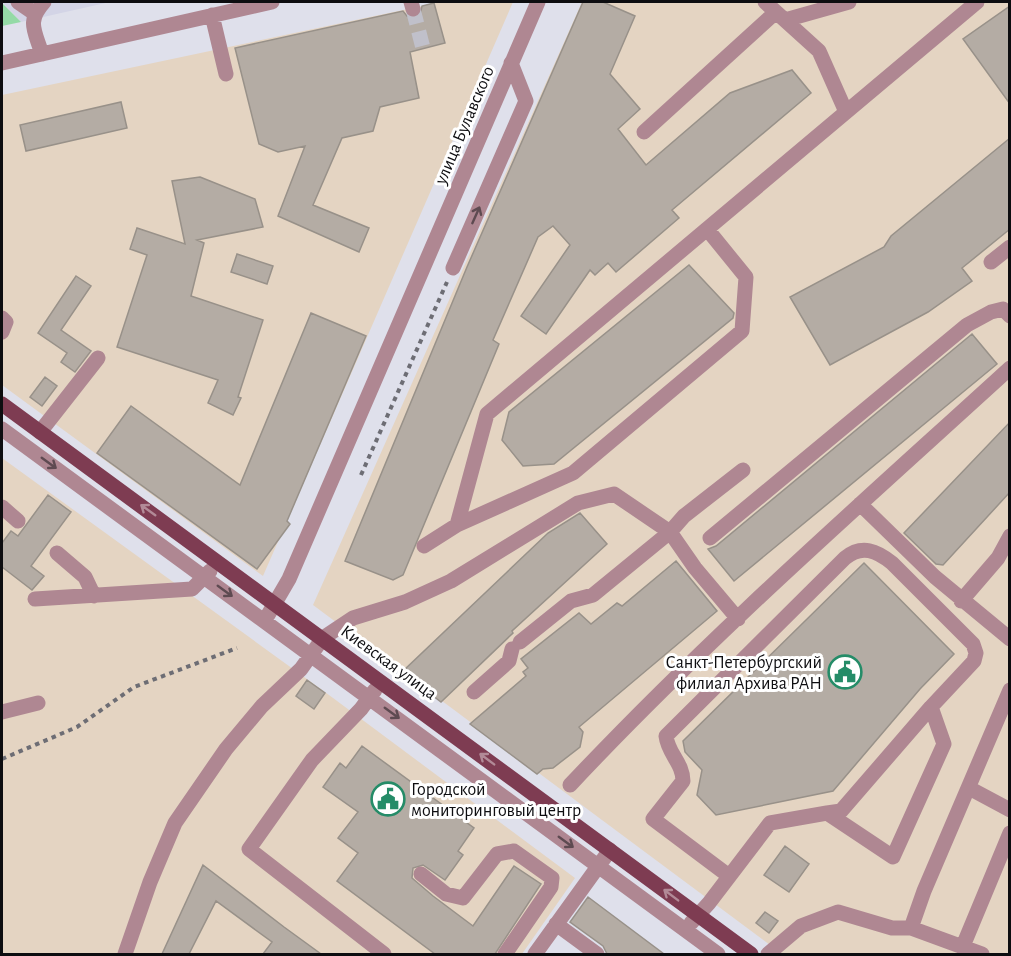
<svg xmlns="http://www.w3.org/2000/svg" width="1011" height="956" font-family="'Alegreya Sans',sans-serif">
<rect width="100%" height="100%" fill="#dfe0eb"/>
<!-- built -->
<path fill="#d3d4e6" d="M2,2h108l-89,20z"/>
<!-- industrial -->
<path fill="#e4d4c2" d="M441,2h72l-250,574 -261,-191v-290z
M582,2h427v952h-227l-469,-349z
M2,458l327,237 246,183 -53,76h-520z"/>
<!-- green -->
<path fill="#94daa6" d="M2,3l19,19 -19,4z"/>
<!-- building -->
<path fill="#b4aca4" stroke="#989189" stroke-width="1.5" d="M583,2h20l32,14 -25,58 30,35 -22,20 28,36 84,-72 62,-23 19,23 -139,117 7,8 -63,54 -8,-9 -13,12 -5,-5 -44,64 -25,-18 49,-71 -17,-19 -15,11 -45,103 6,4 -96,231 -10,5 -48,-19 122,-294z
M434,3l11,40 -35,9 9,46 -39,9 -7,24 -31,7 -29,67 56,23 -10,24 -81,-36 27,-70 -27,6 -19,-8 -24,-96 168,-37 4,5 8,2 5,-3 2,-9z
M1010,6v98l-47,-65z
M121,102l6,26 -101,23 -6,-26z
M1010,138v91l-48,39 10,13 -44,31 -98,53 -40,-68 94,-50 7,-11z
M200,177l55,22 8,28 -66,13 7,3 -13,53 72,24 -25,77 3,1 -8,17 -25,-12 10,-23 -101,-33 30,-92 -17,-6 7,-21 48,16 -13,-63z
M237,254l36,12 -6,18 -36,-12z
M689,265l45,48 -1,5 -179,146 -31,2 -21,-26 7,-28z
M76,276l15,10 -30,44 30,21 -16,21 -14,-10 6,-9 -29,-20z
M311,313l55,23 -79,185 3,3 -33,45 -160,-116 34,-47 109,79z
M972,334l25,30 -263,217 -26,-32 8,-3z
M45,377l12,9 -15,20 -12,-9z
M1010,422v70l-67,73 -7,-1 -32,-31z
M48,495l23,17 -40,54 13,10 -12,14 -30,-23v-24l9,-12 7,5z
M580,513l27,31 -95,87 1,2 -72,69 -39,-30 146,-139z
M676,561l41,50 -138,116 4,5 -3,15 -27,21 -10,1 -6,5 -67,-50 56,-48 -3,-4 5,-4 -7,-9 58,-46 12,11 26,-21 5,3z
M864,563l90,91 -34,35 -87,102 -117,24 -19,-20 5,-25 -17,-18 -2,-11z
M307,680l18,13 -11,16 -18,-13z
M362,746l112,82 -16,23 5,4 -18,25 -22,-15 -10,3 -1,10 21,18 40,30 41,-60 27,18 -46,70h-60l-98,-73 21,-28 -20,-15 20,-26 -35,-25 17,-24 6,5z
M785,846l24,18 -20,28 -25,-17z
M203,865l81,62 37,27h-58l9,-12 -56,-41 -27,53h-27z
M588,897l76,57h-57l-4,-8 -33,-24z
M765,912l13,9 -9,12 -13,-10z"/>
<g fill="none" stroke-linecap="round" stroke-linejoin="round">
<!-- minor-tunnel -->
<path stroke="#c0c0ca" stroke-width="15" stroke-dasharray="15 8" stroke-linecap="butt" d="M413,9l10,39"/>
<!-- path -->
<path stroke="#6d6d74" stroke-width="4" stroke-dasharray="4.5 4.5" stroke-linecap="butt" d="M361,475l86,-193
M2,759l75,-32 57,-40 103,-39"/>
<!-- minor -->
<path stroke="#af8792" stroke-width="15" d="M18,2l16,11
M411,2l2,7
M765,2l54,49 27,61
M212,15l14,59
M785,20l64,-18
M42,54c-7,-23 -16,-32 2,-52
M2,63l270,-61
M644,132l132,-120
M991,262l19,-15
M453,268l73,-167 -15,-38
M2,318l4,4 -4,10
M2,429l716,525
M40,432l58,-74
M860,504l75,73 75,62
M2,507l16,14
M457,525l30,-111 490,-412
M710,538l257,-213 24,-13 12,-3 7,7
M424,546l33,-21 116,-52 169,-142 4,-54 -39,-48
M57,553l28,24 9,19
M35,599l157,-10 18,-18
M961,601l37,-43 12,-22
M268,615l21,-36 249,-577
M520,642l51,-41 22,-6 77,-63 14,-16 59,-46
M375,690l-14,19 -49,51 -63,89 135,105
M474,692l35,-31 3,-12
M2,712l36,-9
M570,785c138,-147 291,-281 440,-417
M969,788l41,22
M421,874l25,20 17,4 34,-44 17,-3 38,27 -1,9 -46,67
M729,876l-76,-57 30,-38c0,-18 -15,-27 -17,-45l179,-178c17,-14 32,-7 47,5l81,81 3,9 -2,8 -43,46 -90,104 -14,2
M691,923l18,-20 61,-80 57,-10 66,44 51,-113 -13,-37
M556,924l41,30
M911,928l71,26
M963,946l47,-113
M125,954l25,-72 25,-59 51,-74 36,-43 39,-37 22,-31 30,-20 52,-16 46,-21 127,-78 36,-9 56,38 25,36 43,51
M535,954l75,-104
M768,954l33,-28 37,-14 54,16h19l13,-37 86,-201"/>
<!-- major -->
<path stroke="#7e3c52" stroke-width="15" d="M2,404l749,550"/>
</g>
<!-- one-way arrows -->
<defs><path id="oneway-shaft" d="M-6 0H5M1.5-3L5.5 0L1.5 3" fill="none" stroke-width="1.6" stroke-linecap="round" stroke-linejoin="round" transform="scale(1.5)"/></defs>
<g stroke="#5e4a51">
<use href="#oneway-shaft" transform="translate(476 215) rotate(-66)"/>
<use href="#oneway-shaft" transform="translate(49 463) rotate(36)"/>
<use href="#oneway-shaft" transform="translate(225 591) rotate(36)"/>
<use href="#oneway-shaft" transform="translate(392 713) rotate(36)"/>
<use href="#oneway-shaft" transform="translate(566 842) rotate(36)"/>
</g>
<g stroke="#b28a97">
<use href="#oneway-shaft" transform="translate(148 510) rotate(-144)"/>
<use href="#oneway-shaft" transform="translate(487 759) rotate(-143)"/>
<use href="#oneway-shaft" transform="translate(671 895) rotate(-143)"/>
</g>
<!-- icons -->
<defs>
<g id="civic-ring" transform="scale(1.725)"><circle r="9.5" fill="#fff" stroke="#258c68" stroke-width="1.5"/><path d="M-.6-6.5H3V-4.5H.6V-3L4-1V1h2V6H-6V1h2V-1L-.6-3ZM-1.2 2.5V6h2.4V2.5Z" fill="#258c68"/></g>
</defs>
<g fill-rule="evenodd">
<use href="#civic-ring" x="845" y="672"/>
<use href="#civic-ring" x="388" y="799"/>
</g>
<g text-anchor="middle" stroke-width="6" stroke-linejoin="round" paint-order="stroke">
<!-- street labels -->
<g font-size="18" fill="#0d0d10" stroke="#fff">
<text transform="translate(464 125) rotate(-67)" y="6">улица Булавского</text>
<text transform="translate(389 662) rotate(36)" y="6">Киевская улица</text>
</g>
<!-- poi labels -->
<g font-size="18" fill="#0d0d10" stroke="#fff" text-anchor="end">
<text x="822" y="668">Санкт-Петербургский<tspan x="822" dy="21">филиал Архива РАН</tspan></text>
<text x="411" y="795" text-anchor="start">Городской<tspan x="411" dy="21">мониторинговый центр</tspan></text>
</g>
</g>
<!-- border -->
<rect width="1011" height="956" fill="none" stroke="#0d0d10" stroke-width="6"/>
</svg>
